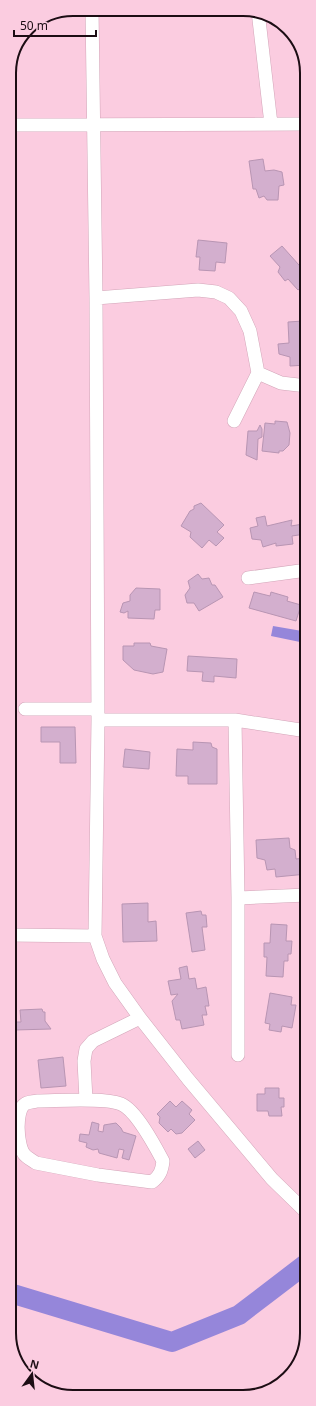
<svg xmlns="http://www.w3.org/2000/svg" width="316" height="1406" font-family="'Noto Sans',sans-serif">
<rect width="100%" height="100%" fill="#fbcce0"/>
<!-- water -->
<path fill="#9586da" d="M273,626l29,5 -2,11 -29,-6z"/>
<g fill="none" stroke-linecap="round" stroke-linejoin="round">
<!-- river -->
<path stroke="#9586da" stroke-width="20" d="M10,1293l162,49 67,-27 68,-52"/>
</g>
<!-- building -->
<path fill="#d3afce" stroke="#b895b3" d="M263,159l2,12 9,-1 8,2 2,13 -5,1 -1,14h-11l-3,-4 -5,2 -3,-9h-3l-4,-28z
M198,240l29,3 -2,20 -9,-1 -1,9 -16,-1 1,-13h-4z
M282,246l25,28v9l-9,7 -10,-11 -3,2 -7,-9 2,-5 -10,-11z
M303,321l1,20h3v24l-17,1v-9l-11,-3 -1,-10 11,-1 -1,-21z
M275,421l12,1 3,11 -1,12 -6,6h-4v2l-17,-2 3,-28 10,1z
M260,425l2,4v8l-4,2 -1,21 -11,-5 2,-24h9z
M201,503l23,22 -7,7 7,6 -8,8 -7,-6 -7,8 -12,-11 1,-5 -10,-6 9,-15 4,-2v-3z
M265,516l2,10 25,-6 -1,6 12,-2 2,10 -13,2 1,8 -17,2v-3l-13,4 -2,-7 -9,-1 -2,-11 8,-2 -2,-8z
M198,574l4,5 7,-1 3,7h3l8,12 -24,14 -5,-8h-7l-2,-8 5,-7 -2,-7z
M136,588l24,1v21h-5l-1,9 -26,-1v-7l-4,2 -4,-1 3,-9 7,-2v-6z
M254,592l16,4 1,-4 17,5 -1,4 14,4 -5,16 -47,-13z
M134,643h16l1,3 16,3 -4,23 -10,2 -19,-4 -11,-10v-14h11z
M188,656l49,3 -1,19 -22,-2v6l-12,-1 1,-9 -16,-1z
M41,727h34l1,36h-16v-21h-19z
M193,742l18,1 1,4 5,2v35h-29v-8h-12l1,-27 16,1z
M125,749l25,3 -1,17 -26,-2z
M289,838l1,10 5,2 1,9 9,-1 2,16 -31,3 -1,-8 -8,1 -2,-10 -8,-2 -1,-18z
M148,903v19l8,-1 1,20 -34,1 -1,-38z
M201,911l1,4h4l1,12h-5l3,23 -13,2 -6,-39z
M271,924l16,1 -1,16h6l-1,13h-3v7h-4l-1,16 -17,-1 1,-19h-3v-14h6z
M187,966l2,13 6,-1 2,11 9,-2 3,19h-4l2,9h-5l2,10 -22,4 -2,-9h-4l-4,-19 6,-7 -7,1 -3,-14 13,-2 -2,-11z
M270,993l22,4 -1,8h5l-4,23 -10,-2 -1,6 -12,-2 1,-6 -5,-1z
M42,1009l1,3h2v9l6,8 -36,1v-8h6l-1,-12z
M63,1057l3,29 -25,2 -3,-28z
M265,1088h14v10h5v9h-3l1,9h-13l-1,-5h-11v-17h8z
M170,1101l6,6 6,-6 10,9 -3,4 6,6 -13,13 -6,1 -5,-5 -3,3 -9,-9 1,-6 -3,-3z
M92,1122l7,2 -1,7 5,1 1,-7 12,-2 5,5 2,4 13,4 -7,24 -7,-2 2,-8 -5,-1 -2,9 -18,-5 -1,-4 -5,1 -7,-3 1,-4 -8,-2 1,-7 9,1z
M198,1141l7,9 -10,8 -7,-9z"/>
<g fill="none" stroke-linecap="round" stroke-linejoin="round">
<!-- minor casing -->
<g stroke="#d2a5b8" stroke-width="14">
<path id="minor" d="M92,9l4,289 2,422 -3,216 8,23 12,24 25,35 48,61 84,100 35,34
M258,11l13,113
M9,125l297,-1
M96,298l102,-8 18,2 13,6 12,13 9,20 8,42 -24,48
M258,373l23,10 26,3
M248,578l59,-8
M25,709h73
M98,720h137l72,11
M235,720l3,178v157
M238,898l69,-3
M9,935l86,1
M86,1100l-2,-39 2,-12 7,-8 47,-23
M37,1101c20,0 67,-4 84,3 15,6 34,42 42,57 -1,9 -3,15 -11,21l-54,-7 -62,-12c-4,-3 -9,-5 -12,-9 -7,-9 -9,-44 1,-50 3,-2 8,-2 12,-3z"/>
</g>
<!-- minor -->
<use href="#minor" stroke="#fff" stroke-width="13"/>
</g>
<!-- crop -->
<path d="M0 0H316V1406H0ZM73 16H243A57 57 0 0 1 300 73V1333A57 57 0 0 1 243 1390H73A57 57 0 0 1 16 1333V73A57 57 0 0 1 73 16Z" fill="#fbcce0" fill-rule="evenodd"/>
<path fill="none" stroke="#1c0d14" stroke-width="2" d="M73 16H243A57 57 0 0 1 300 73V1333A57 57 0 0 1 243 1390H73A57 57 0 0 1 16 1333V73A57 57 0 0 1 73 16Z"/>
<!-- north arrow -->
<g transform="translate(32 1374) rotate(15)" stroke="#fbcce0" stroke-width="3" paint-order="stroke">
<path d="M0-3L7 15L0 10L-7 15Z" fill="#1c0d14"/>
<text y="-6" font-size="11" font-weight="bold" text-anchor="middle" fill="#1c0d14">N</text>
</g>
<!-- scale -->
<path d="M14 30v6h82v-6" fill="none" stroke="#1c0d14" stroke-width="2"/>
<text x="20" y="30" font-size="12" fill="#1c0d14" stroke="#fbcce0" stroke-width="3" paint-order="stroke">50 m</text>
</svg>
